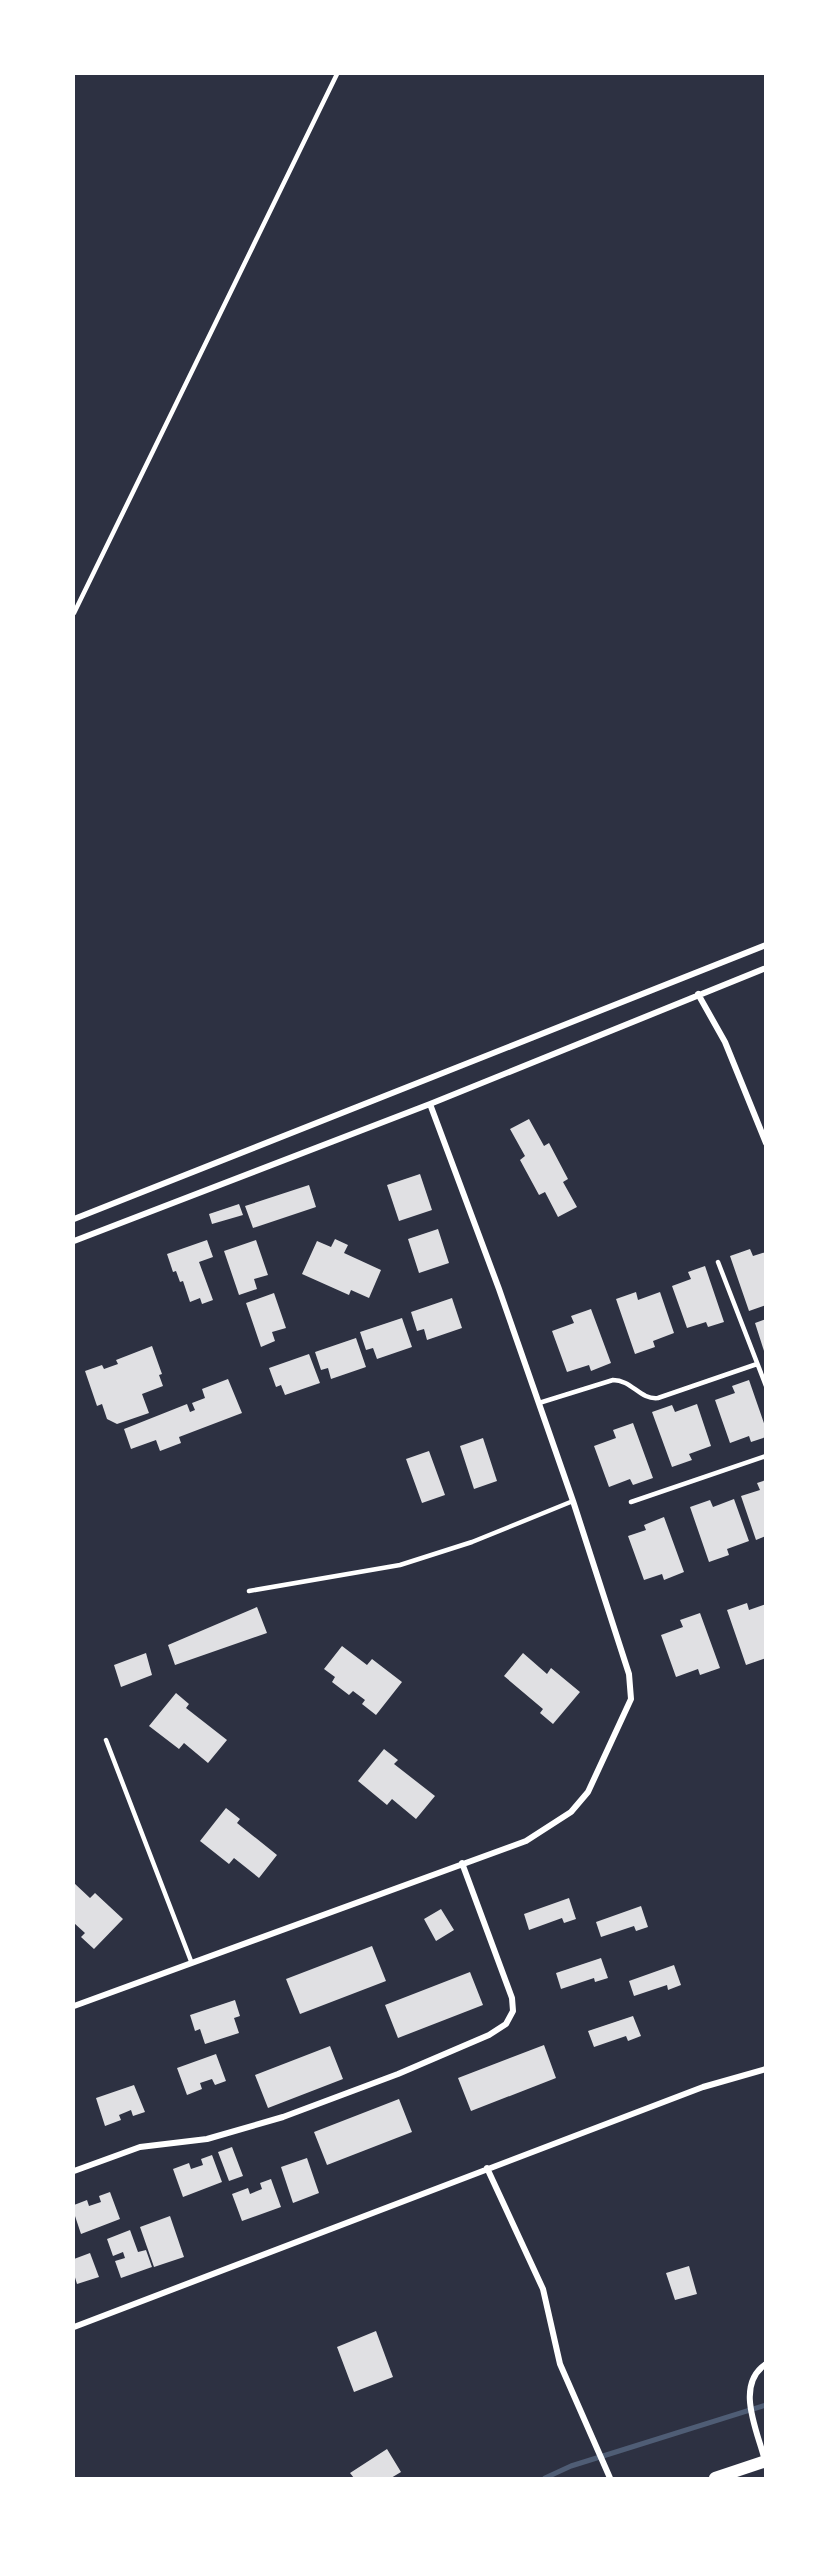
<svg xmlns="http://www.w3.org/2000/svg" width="839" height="2552" font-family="'Playfair Display',serif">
<rect width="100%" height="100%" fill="#2d3142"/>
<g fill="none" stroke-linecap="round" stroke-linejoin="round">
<!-- stream -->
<path stroke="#4f5d75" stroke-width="5" d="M545,2478l26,-12 195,-61"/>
</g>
<!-- building -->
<path fill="#e0e0e3" d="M529,1119l15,27 5,-3 19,36 -5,3 14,25 -19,10 -13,-25 -6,3 -19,-35 5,-4 -15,-27z
M420,1174l12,36 -33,11 -12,-36z
M309,1185l7,22 -63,21 -8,-22z
M239,1204l4,11 -31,9 -3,-10z
M438,1229l11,34 -30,10 -11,-34z
M335,1239l13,6 -4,8 37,17 -12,28 -18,-8 -2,5 -47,-21 15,-33 14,6z
M207,1240l6,17 -14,5 14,38 -11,4 -2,-6 -10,4 -7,-21 -3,1 -4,-11 -3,1 -6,-18z
M256,1240l12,35 -14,4 3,10 -18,6 -15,-44z
M750,1249l3,7 13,-4v53l-17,6 -19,-55z
M705,1266l19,56 -16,5 -2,-5 -19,6 -15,-42 19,-7 -3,-7z
M636,1292l2,8 22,-8 14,41 -21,8 2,6 -20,7 -19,-55z
M274,1293l12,35 -14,4 3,9 -14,6 -15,-44z
M452,1298l10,30 -35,12 -3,-11 -7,2 -6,-19z
M591,1309l20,54 -20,8 -2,-6 -22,7 -15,-41 22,-8 -3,-7z
M402,1318l10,29 -35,12 -4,-11 -7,2 -6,-18z
M766,1319v35h-1l-10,-31z
M356,1338l10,29 -35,12 -3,-11 -7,2 -6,-18z
M152,1346l10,28 -3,1 4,11 -21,8 7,19 -32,11 -10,-5 -5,-15 -5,2 -12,-35 17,-6 2,4 14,-5 -2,-4z
M309,1354l11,29 -35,12 -4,-10 -5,2 -7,-19z
M228,1379l14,34 -63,24 2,6 -21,8 -4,-11 -25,9 -7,-20 63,-25 3,8 5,-2 -3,-7 13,-5 -3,-9z
M749,1380l17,49v8l-15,5 -2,-6 -19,7 -15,-43 20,-7 -3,-7z
M697,1404l14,42 -22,8 3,6 -20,7 -20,-55 20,-7 3,7z
M633,1423l20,55 -20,7 -3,-6 -21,8 -15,-41 22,-8 -3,-8z
M483,1438l14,43 -23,8 -14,-43z
M429,1451l16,44 -23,8 -16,-44z
M766,1480v56l-10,4 -15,-44 19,-6 -3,-7z
M734,1499l15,42 -22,8 2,6 -20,7 -19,-55 20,-7 3,7z
M664,1517l20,55 -20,8 -2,-6 -18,6 -16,-44 18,-6 -2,-5z
M747,1603l2,7 17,-6v54l-20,7 -19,-55z
M257,1607l10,26 -92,32 -7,-20z
M700,1613l20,55 -20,7 -2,-6 -22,8 -15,-42 22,-8 -3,-7z
M342,1646l25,19 5,-6 30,23 -26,33 -14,-11 3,-4 -12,-9 -4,4 -17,-13 3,-5 -11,-8z
M146,1653l6,22 -31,12 -7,-22z
M523,1653l24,21 4,-6 29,24 -27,32 -13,-11 3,-4 -39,-33z
M176,1693l13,11 -3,4 41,32 -19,23 -24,-20 -5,6 -30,-23z
M384,1749l14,11 -4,4 41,32 -19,23 -24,-20 -5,6 -29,-24z
M226,1808l14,11 -3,4 40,32 -18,23 -25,-20 -5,6 -29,-23z
M74,1883l16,15 5,-5 28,26 -29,30 -13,-12 4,-4 -11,-10z
M569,1898l7,21 -12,4 -2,-5 -33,12 -5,-16z
M641,1906l7,21 -12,4 -2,-5 -33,11 -5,-15z
M441,1909l13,21 -18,11 -12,-22z
M372,1946l14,35 -86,33 -14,-35z
M601,1958l7,20 -13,4 -1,-4 -33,11 -5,-16z
M674,1965l7,20 -13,5 -1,-5 -33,11 -5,-15z
M470,1972l13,33 -85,33 -13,-33z
M235,2000l5,16 -6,2 5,15 -34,11 -5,-15 -5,2 -5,-16z
M633,2016l8,20 -13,5 -2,-5 -32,11 -6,-16z
M544,2045l12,33 -85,33 -13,-33z
M330,2046l13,33 -75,29 -13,-33z
M216,2054l10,27 -11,4 -3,-6 -12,4 2,6 -15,6 -10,-27z
M134,2085l11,27 -12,4 -2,-6 -12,5 2,5 -16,6 -9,-28z
M399,2099l13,33 -85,33 -13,-33z
M232,2147l11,29 -14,5 -11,-29z
M212,2155l10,27 -39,15 -10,-28 16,-6 2,6 12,-4 -2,-6z
M307,2158l12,35 -26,10 -12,-36z
M271,2179l10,28 -39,14 -10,-27 16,-6 2,6 12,-5 -2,-6z
M110,2192l10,27 -39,15 -7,-21v-8l13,-5 2,6 12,-4 -2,-6z
M170,2216l14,41 -30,10 -14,-40z
M130,2230l8,22 8,-2 6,17 -31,11 -6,-17 10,-3 -2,-6 -10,4 -6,-17z
M90,2253l9,24 -22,7 -3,-10v-15z
M689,2266l8,28 -22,6 -9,-27z
M376,2331l17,46 -39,15 -17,-45z
M387,2449l14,23 -10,6h-37l-4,-5z"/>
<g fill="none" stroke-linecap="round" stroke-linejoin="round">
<!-- service -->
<path stroke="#fff" stroke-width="4.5" d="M74,613l263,-539
M718,1262l48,124
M539,1403l74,-23c19,0 27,20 45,18l99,-34
M631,1502l135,-46
M249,1591l151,-26 72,-23 101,-41
M106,1740l85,221"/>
<!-- minor -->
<path stroke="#fff" stroke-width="6" d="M698,994l27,48 41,101
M74,1219l692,-274
M74,1241l356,-137 336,-136
M74,2006l452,-165 45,-29 17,-20 43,-93 -2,-25 -56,-173 -74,-212 -69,-185
M487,2168l56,121 17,75 50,114
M74,2171l66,-24 67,-8 76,-22 115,-43 91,-39 17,-11 7,-13 -1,-13 -50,-135
M74,2327l629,-240 63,-18
M765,2461c-7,-29 -31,-76 1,-97"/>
<!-- secondary -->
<path stroke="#fff" stroke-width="12" d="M715,2478l51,-17"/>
</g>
<!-- border -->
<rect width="839" height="2552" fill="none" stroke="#ffffff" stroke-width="150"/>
</svg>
